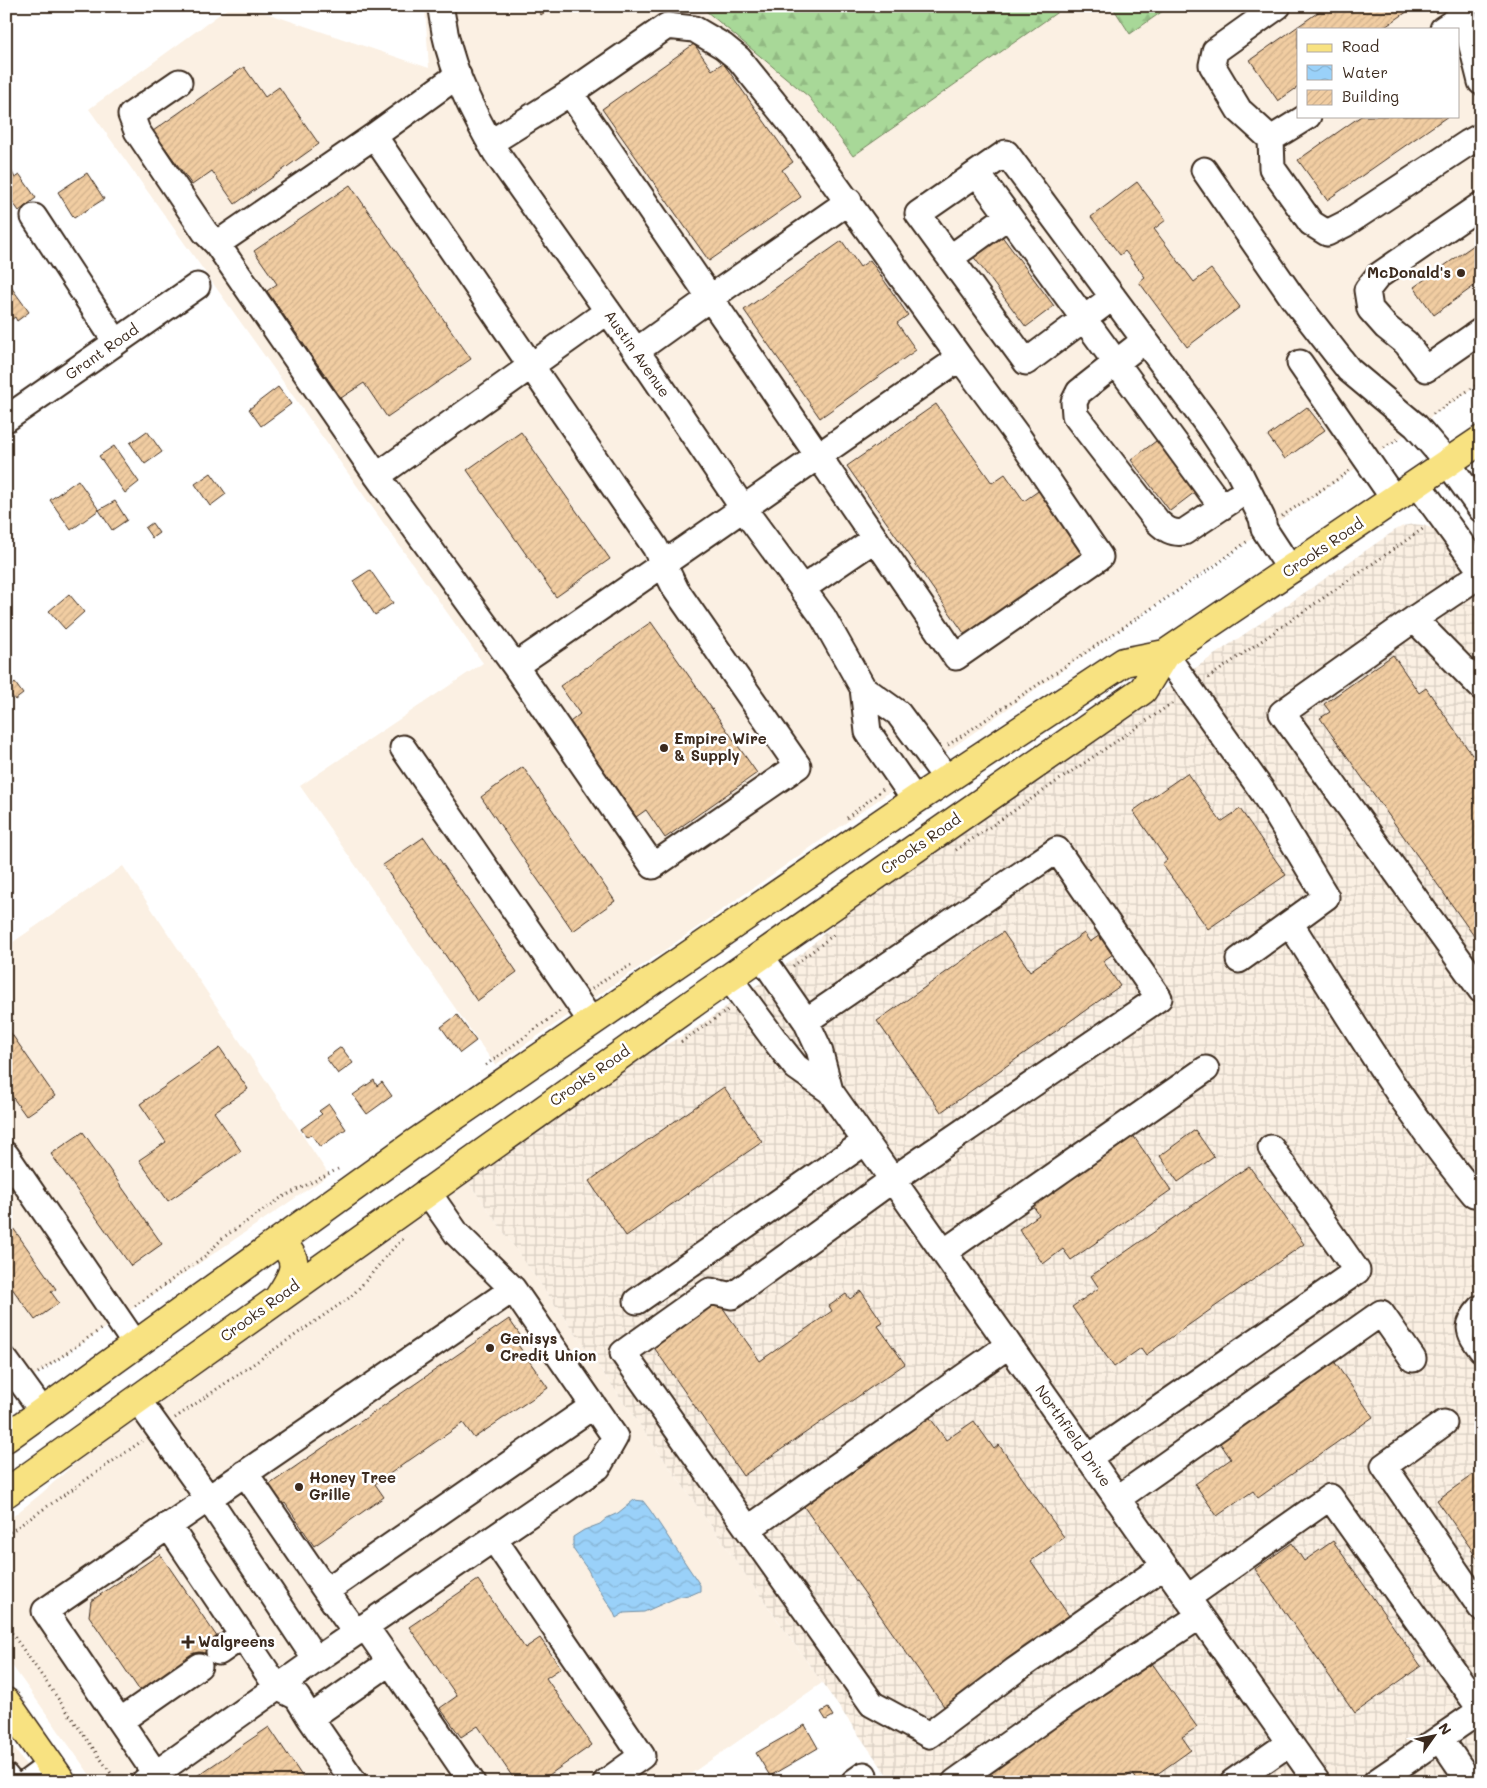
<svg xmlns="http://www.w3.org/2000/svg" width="1487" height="1788" font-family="Mali,sans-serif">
<defs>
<pattern id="industrial-grid" width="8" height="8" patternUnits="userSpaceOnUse" patternTransform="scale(1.25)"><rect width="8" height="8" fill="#fbf0e3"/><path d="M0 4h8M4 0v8" fill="none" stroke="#d8cec2"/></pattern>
<pattern id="forest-firs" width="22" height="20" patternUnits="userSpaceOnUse" patternTransform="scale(1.25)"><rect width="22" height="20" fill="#a8d898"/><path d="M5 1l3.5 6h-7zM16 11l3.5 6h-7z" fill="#92ba83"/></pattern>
<pattern id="water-waves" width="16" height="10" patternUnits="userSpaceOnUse" patternTransform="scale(1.25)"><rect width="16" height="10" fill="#9ad1f9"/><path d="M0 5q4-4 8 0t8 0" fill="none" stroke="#86b4d5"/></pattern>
<pattern id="building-hatch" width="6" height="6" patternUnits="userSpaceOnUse" patternTransform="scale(1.25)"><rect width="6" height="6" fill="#f1cda2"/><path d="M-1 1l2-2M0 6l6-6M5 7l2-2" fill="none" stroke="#d0b08b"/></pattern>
</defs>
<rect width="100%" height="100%" fill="#fff"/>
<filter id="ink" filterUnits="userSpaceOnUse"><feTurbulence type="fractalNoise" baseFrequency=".02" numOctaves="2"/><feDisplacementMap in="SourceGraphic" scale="10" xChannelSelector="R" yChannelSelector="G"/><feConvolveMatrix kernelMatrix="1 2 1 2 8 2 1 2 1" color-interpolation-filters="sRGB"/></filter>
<g filter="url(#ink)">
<!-- built -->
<path fill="#fbf0e3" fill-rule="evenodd" d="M231,6h15l183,62 -4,-62h275l109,91 44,59 213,-150h46l18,28 40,-28h311v377l-313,213 -496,349 -177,120 -195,-279 183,-123 -394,-554zM1298,29h160v87h-160z
M123,866l206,309 -323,220v-448z
M467,1180l355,503 -143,99h-584l-89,-125v-135l36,-29 47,-42z
M6,1737l32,45h-32z"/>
<!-- industrial -->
<path fill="url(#industrial-grid)" d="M1413,524l10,1 11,4 8,7 39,50v1196h-589l-425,-602 157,-113 69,-37 111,-78 42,-39 271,-191 277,-191 9,-5z"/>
<!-- forest -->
<path fill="url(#forest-firs)" stroke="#72815b" d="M700,6h366l-213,150 -44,-59z
M1112,6h58l-40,28z"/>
<!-- water -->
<path fill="url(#water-waves)" stroke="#748ea1" d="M634,1500l9,1 7,9 50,75v6l-7,3 -15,3 -34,15 -20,1 -8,5 -3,-7 -20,-31 -5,-10 -15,-21v-12l11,-7 16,-6 7,-6 11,-5z"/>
<!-- building -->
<path fill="url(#building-hatch)" stroke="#3b2a1e" d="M535,6h18l-12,9z
M1327,6l87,1 -32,22h-84v58l-20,14 -28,-41z
M694,44l18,26 11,-7 70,99 -11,8 19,27 -92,64 -107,-152z
M244,67l21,30 14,-10 40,57 -84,60 -23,-33 -20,14 -39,-54z
M1361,116h87l-121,84 -29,-40z
M10,168l5,10 5,-3 16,23 -17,13 -13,-18v-24z
M87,173l17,26 -30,19 -16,-26z
M1137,182l29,38 -12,9 40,53 17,-13 29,38 -53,40 -48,-65 6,-5 -20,-26 -5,4 -29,-38z
M350,185l121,174 -84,58 -23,-34 -23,15 -74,-107 10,-7 -23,-33z
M998,231l56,75 -28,21 -56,-75z
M1481,240v41l-47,34 -20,-28z
M842,241l18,26 10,-7 38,55 -11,8 19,27 -96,68 -76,-108z
M6,280l23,32 -12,9 -2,-4 -7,5 -2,-2z
M278,387l13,17 -30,22 -12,-17z
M936,404l56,79 13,-9 19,27 20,-14 44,63 -122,86 -119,-170z
M1307,407l18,23 -40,29 -17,-23z
M147,431l15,21 -17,12 -15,-21z
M521,432l89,127 -54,38 -89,-127z
M1160,438l39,51 -29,22 -39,-51z
M114,446l25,36 -14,11 -26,-37z
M211,473l15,21 -16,12 -15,-22z
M78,480l21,30 -28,20 -21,-30z
M115,501l12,19 -15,10 -13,-20z
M152,523l7,10 -7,5 -7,-10z
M370,570l23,33 -18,12 -22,-34z
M69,594l15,18 -19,17 -16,-18z
M651,622l106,151 -92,65 -19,-28 -10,7 -66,-95 10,-8 -20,-28z
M1393,655l26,38 7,-5 46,67 4,-3 5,6v188l-161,-228 10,-6 -6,-8z
M15,683l8,11 -8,6 -8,-10z
M523,767l92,134 -42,30 -92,-134z
M1187,773l34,49 19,-13 46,66 -78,54 -46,-65 5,-4 -34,-49z
M424,837l93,135 -40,29 -94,-136z
M1003,932l27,39 54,-38 6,9 13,-9 13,19 -13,9 17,25 -179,126 -64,-91z
M457,1015l19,26 -16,12 -19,-26z
M6,1026l49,70 -29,20 -20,-28z
M341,1047l12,16 -15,11 -12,-16z
M220,1048l28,41 -34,23 27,39 -73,50 -29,-41 27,-18 -26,-38z
M374,1080l3,6 5,-4 10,14 -25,18 -14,-19z
M724,1087l38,55 -136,94 -37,-55z
M329,1104l17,25 -26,18 -9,-13 -4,3 -6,-8 21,-15 -3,-3z
M1195,1130l19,27 -36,25 -18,-26z
M83,1132l79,112 -31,22 -80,-112z
M1132,1134l39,56 -100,70 -8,-11 -20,15 -24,-35 20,-14 -7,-11z
M1249,1166l55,78 -158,111 -5,-7 -27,19 -42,-60 27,-19 -8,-12z
M6,1218l50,71 -5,3 8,11 -24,17 -29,-40z
M861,1291l22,32 -5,3 27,38 -162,112 -90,-130 65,-45 42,60 72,-50 -3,-5 17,-12 4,5z
M509,1319l15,22 -6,4 30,43 -74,50 -11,-15 -88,61 9,13 -70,49 -29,-43 -8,5 -14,-19z
M1331,1357l42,60 -115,81 -5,-7 -36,25 -22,-32 36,-25 -15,-22z
M928,1415l18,25 28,-19 20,28 5,-4 65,92 -33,24 43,62 -126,89 -146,-208z
M1481,1469v94l-44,-63z
M1333,1541l88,125 -66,47 -100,-144 37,-26 12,18z
M160,1554l60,87 2,17 -19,13 -61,23 -53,-78 2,-15z
M478,1580l47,68 15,-10 21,30 -15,10 46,67 -53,37h-23l-38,-56 -17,11 -21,-29 17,-12 -48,-69z
M1149,1659l48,68 -15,10 9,13 -45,32h-7l-7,-9 -13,9h-144z
M828,1708l5,8 -7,4 -5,-8z
M805,1725l13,23 -48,28 -14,-23z
M269,1727l37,55h-105l-4,-6z"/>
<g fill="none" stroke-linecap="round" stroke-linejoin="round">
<!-- minor casing -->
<g stroke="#3b2a1e" stroke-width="29">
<path id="minor" d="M441,6c0,9 3,18 4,27 9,43 29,82 51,120l155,219 92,136 80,109 40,71 5,44 47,68
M1278,6l-63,45 -3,14 27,45 32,29 37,-23
M1462,6l19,76
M1443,29l21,-14
M179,82l-48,33 6,16 68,101 12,12
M374,136l84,-61
M1271,139l1,29 39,55 16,10 18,-9 123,-81 13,-7
M490,143l80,-50 97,-67 27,3 29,17 16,13 57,71 164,228
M1204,170l88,127 57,73 67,56 31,36 34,47
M977,173l245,334
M1481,205l-103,71 -11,14 3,19 16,18 20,16 20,26 55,-38
M34,217l82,125
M950,258l58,-42
M1113,297l-87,65 -108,-148 88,-61 204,275 28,42 24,48 2,11 27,41
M1145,340l-66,52 -5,10 1,13 82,106c8,8 15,13 27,11l51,-34
M636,351l74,-53 139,-97
M1300,363l94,136
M6,419l191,-133
M377,476l231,-165
M1417,483l64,88
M803,588l72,-49
M1414,619l67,-45
M1165,654l98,138 63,105 -87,63
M515,666l-138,-190 -160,-232 157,-108 281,411 21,43 122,176 -145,100 -138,-200c149,-101 296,-206 445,-308l59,80 81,119 -144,100 -386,-564
M1481,687l-67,-68 -132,94 199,277
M863,688l35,25 49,66
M403,748l188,273
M1290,923c58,92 114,187 184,271
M761,956l45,65 13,28 11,42
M729,978l48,65 19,24 34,24 487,691
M806,1021l251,-171 102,148 -267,182 -160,116 -22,-5 -87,62 249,351 57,31 85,-64 150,-105
M6,1155l130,190
M944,1252l262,-183
M637,1301l228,-159
M1481,1308c-16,17 -13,23 0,41
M6,1361l37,51
M137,1399l71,99 108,162 -172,122
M1444,1423l-60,43 97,142
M1088,1458l269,-187 -86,-123
M245,1473l81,118
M1117,1499l264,-186 32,46
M168,1525l109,162 20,10 13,21
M748,1529l261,-184
M494,1539l148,217 -36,26
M1187,1598l143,-101 151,213 -105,72
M356,1633l-30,-42 267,-185
M219,1652l23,-16
M316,1660l282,-193 17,-30 -102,-148 -56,-55 -30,-43
M390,1662l82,120
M120,1721l79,-55
M1440,1738l30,44
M6,1777l4,5
M28,1782l23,-17
M161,1782l-116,-171 468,-322
M354,1782l-44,-64 80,-56 -25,-36
M854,1782l10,-7
M955,1782l113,-80 132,-86
M1233,1782l56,-39"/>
</g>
<!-- major casing -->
<g stroke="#3b2a1e" stroke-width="31">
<path id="major" d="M279,1242c24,18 14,34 0,55
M6,1438l405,-292 504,-346 209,-138 41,-8 316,-214
M6,1493l700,-499 437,-304 22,-36
M6,1702l56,80"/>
</g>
<!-- path -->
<path stroke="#3b2a1e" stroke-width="3" stroke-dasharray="1 4" stroke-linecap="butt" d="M1433,414l48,-32
M1384,448l16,-10
M1282,516l68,-45
M1208,678l216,-150
M948,745l268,-180 33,-25
M847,818l36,-29
M956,850l218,-148
M793,966l43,-33
M592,989l18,-13 22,-11
M681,1042l47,-32
M486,1065l74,-54
M135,1306l70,-50 19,-19 57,-39 57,-29
M38,1373l63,-44
M175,1418l174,-120c20,-18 34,-41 54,-59
M6,1535l136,-94
M6,1625l111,157"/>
<!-- minor -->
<use href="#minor" stroke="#fff" stroke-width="25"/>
<!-- major -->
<use href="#major" stroke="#f8e281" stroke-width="28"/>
</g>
</g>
<!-- markers -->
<g fill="#3b2a1e" stroke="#fff" stroke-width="2">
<circle cx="1461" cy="273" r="5"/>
<circle cx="664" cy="748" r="5"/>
<circle cx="490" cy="1348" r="5"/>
<circle cx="299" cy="1487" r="5"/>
<path d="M185.5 1634.5h5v5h5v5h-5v5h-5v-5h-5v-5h5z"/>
</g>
<g text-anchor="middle" stroke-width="5" stroke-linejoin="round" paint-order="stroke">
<!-- poi labels -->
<g font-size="15" font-weight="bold" fill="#3b2a1e" stroke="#fff" text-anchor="start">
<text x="1451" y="278" text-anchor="end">McDonald's</text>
<text x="674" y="744">Empire Wire<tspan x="674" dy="17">&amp; Supply</tspan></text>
<text x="500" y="1344">Genisys<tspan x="500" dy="17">Credit Union</tspan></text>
<text x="309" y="1483">Honey Tree<tspan x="309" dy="17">Grille</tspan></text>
<text x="198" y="1647">Walgreens</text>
</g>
<!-- street labels -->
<g font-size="15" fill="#3b2a1e" stroke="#fff">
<text transform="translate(102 352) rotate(-35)" y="5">Grant Road</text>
<text transform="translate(637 354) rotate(55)" y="5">Austin Avenue</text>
<text transform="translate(1323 548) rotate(-34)" y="5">Crooks Road</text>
<text transform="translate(921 844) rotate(-35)" y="5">Crooks Road</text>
<text transform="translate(590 1076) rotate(-35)" y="5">Crooks Road</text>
<text transform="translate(260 1311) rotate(-36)" y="5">Crooks Road</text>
<text transform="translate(1073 1436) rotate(55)" y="5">Northfield Drive</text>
</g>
</g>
<!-- margin -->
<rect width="1487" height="1788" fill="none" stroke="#fff" stroke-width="25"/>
<rect x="12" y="12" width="1462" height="1763" fill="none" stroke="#3b2a1e" stroke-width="2" filter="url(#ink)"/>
<!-- legend -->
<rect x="1297" y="28" width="162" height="90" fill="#ffffff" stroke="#b1aaa5"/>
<rect x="1307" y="44" width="25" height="8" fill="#f8e281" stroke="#b1aaa5"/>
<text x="1342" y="52" font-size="15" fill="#3b2a1e">Road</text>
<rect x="1307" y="65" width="25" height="15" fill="url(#water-waves)" stroke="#b1aaa5"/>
<text x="1342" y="78" font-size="15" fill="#3b2a1e">Water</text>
<rect x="1307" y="90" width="25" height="15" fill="url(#building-hatch)" stroke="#b1aaa5"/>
<text x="1342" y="102" font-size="15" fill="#3b2a1e">Building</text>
<!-- north arrow -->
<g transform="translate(1434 1736) rotate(57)" stroke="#ffffff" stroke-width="4" paint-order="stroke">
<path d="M0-4L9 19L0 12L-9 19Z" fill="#3b2a1e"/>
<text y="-8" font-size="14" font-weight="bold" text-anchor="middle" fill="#3b2a1e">N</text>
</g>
</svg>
